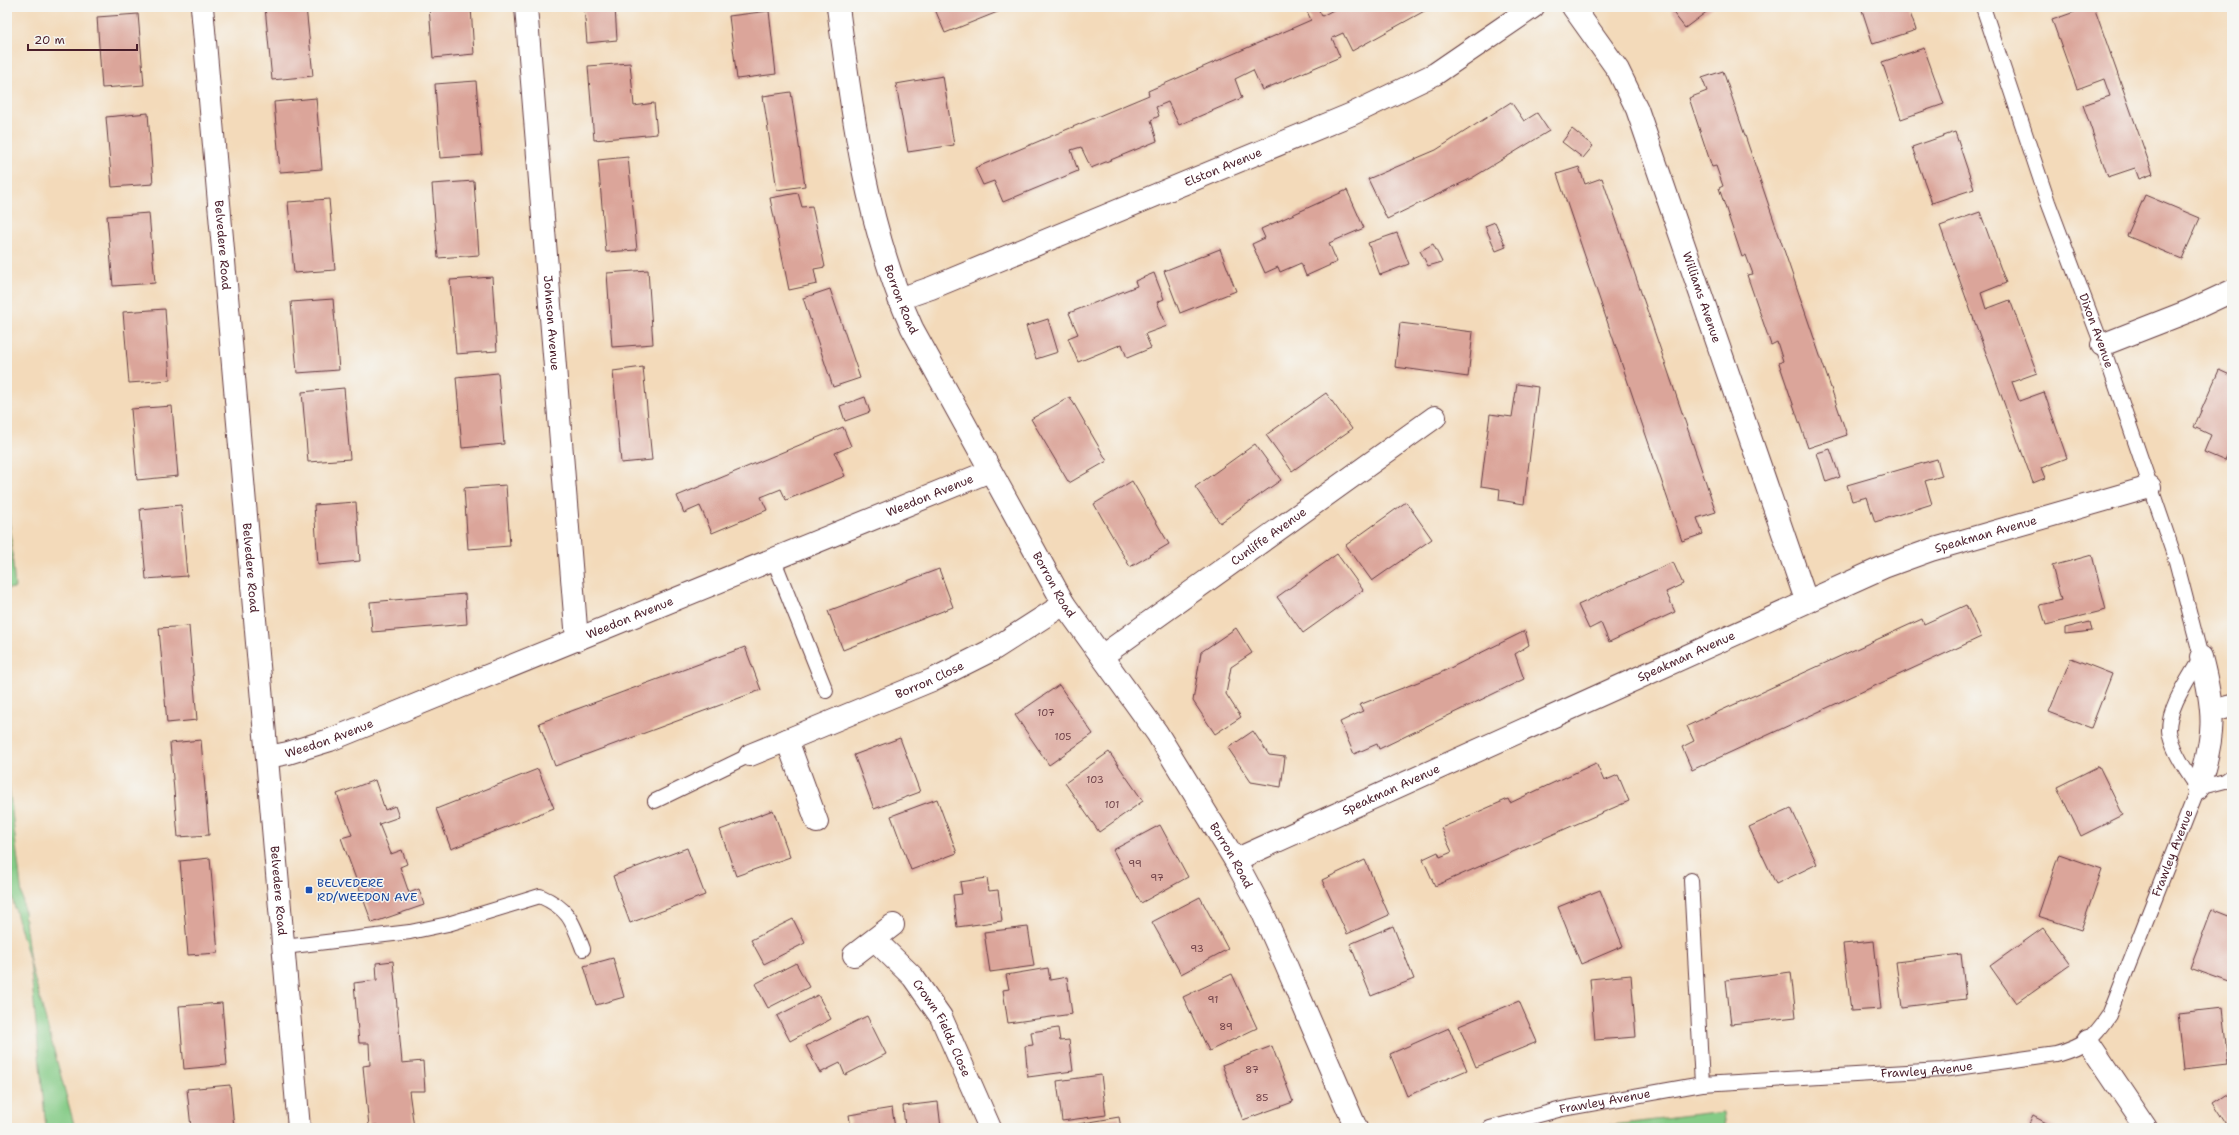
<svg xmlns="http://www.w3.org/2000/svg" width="2239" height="1135" font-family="'Shantell Sans',sans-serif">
<rect width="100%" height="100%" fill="#f6f6f2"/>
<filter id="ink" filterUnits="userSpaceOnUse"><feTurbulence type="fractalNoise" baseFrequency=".025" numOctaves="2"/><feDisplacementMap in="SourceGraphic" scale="8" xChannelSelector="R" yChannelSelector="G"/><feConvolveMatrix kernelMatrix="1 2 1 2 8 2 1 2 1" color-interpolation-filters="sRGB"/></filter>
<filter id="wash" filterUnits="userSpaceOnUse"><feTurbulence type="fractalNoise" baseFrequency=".012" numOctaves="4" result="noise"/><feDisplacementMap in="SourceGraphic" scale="16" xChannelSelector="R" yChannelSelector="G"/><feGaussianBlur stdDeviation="0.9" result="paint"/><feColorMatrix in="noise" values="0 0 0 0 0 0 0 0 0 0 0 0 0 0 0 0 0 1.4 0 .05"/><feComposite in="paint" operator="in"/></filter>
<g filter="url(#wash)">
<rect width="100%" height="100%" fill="#f3daba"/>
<!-- green -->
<path fill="#84cb86" stroke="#677558" d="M7,493l8,95 -8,1z
M7,770l23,192 45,166h-29l-16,-166 -23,-82z
M1724,1112l2,16h-136l5,-1z"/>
<g id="blocks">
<!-- building -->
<path fill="#dba59a" d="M265,7h41l7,69 -41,4z
M429,7h42l3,47 -41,4z
M584,7h31l2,33 -30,3z
M934,7h76l-65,26z
M1305,7h12l5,9 17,-9h88l1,2 -76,42 -9,-18 -11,5 8,19 -78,33 -9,-20 -18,9 7,19 -63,27 -11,-23 -12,5 3,9 -8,4 6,21 -66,27 -10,-21 -10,3 7,21 -75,31 -9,-21 -11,4 -8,-17 174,-73 -1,-4 163,-71z
M1676,7h37l-28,21 -14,-18z
M1861,7h47l8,23 -43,14z
M2079,7h15l59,167 -14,5 -4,-11 -27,9 -25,-72 27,-9 -6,-17 -27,10 -25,-69 28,-10z
M769,11l7,63 -39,5 -8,-63z
M138,14l6,71 -42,3 -5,-71z
M1924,48l20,56 -43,15 -19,-57z
M630,63l4,43 20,-3 3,31 -63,6 -6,-74z
M1723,71l124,364 -39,13 -29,-85 4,-2 -6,-19 -6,3 -24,-70 6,-1 -7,-19 -4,2 -23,-69 4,-2 -7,-20 -4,1 -23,-69 18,-7 -5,-13z
M943,76l11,69 -46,7 -12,-68z
M476,81l6,74 -42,3 -5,-74z
M791,92l14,94 -28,4 -14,-94z
M316,98l6,71 -42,3 -6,-70z
M1511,102l13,19 13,-8 12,18 -77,47 -85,41 -19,-40 68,-29z
M148,113l5,71 -41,3 -6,-70z
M1572,129l21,17 -10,12 -21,-16z
M1955,132l19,57 -42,14 -20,-56z
M628,157l9,93 -31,2 -8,-92z
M1579,167l6,17 17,-6 114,334 -19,6 6,16 -21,7 -125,-367z
M474,181l5,74 -41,3 -6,-74z
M1347,190l17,38 -35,15 8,19 -31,14 -5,-13 -21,9 -2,-5 -13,6 -13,-29 13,-6 -4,-9z
M798,193l4,14 10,-1 13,61 -11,2 3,15 -28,6 -19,-92z
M2145,195l55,23 -18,41 -55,-23z
M329,199l6,71 -41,3 -6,-71z
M1980,212l26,71 -25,10 5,16 24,-9 27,73 -25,9 7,19 25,-9 23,66 -26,10 4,10 -12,5 -93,-257z
M149,213l6,70 -42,3 -6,-70z
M1495,222l11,25 -10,4 -11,-25z
M1397,233l12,31 -29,11 -12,-32z
M1433,244l9,18 -14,4 -8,-15z
M1220,249l16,42 -56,22 -16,-42z
M648,270l5,74 -41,3 -5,-74z
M1154,273l10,26 -7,3 10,24 -22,8 6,14 -24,10 -5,-14 -44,18 -10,-24 10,-4 -9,-21 68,-27 -2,-5z
M492,277l5,74 -41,3 -6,-74z
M830,289l30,89 -27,9 -30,-89z
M333,299l6,71 -42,3 -6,-71z
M165,309l5,71 -41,3 -6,-71z
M1048,319l10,33 -22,7 -10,-33z
M1400,323l73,9 -5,45 -73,-10z
M643,367l9,93 -31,3 -8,-92z
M2219,370l13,6v70l-7,15 -21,-9 7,-17 -17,-8z
M498,373l6,71 -42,4 -6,-71z
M1517,384l21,3 -14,117 -25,-4 1,-11 -19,-3 9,-72 22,3z
M344,388l6,71 -42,3 -6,-70z
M1326,393l26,36 -60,42 -26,-36z
M865,397l5,15 -25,9 -5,-15z
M1070,397l37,64 -38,22 -38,-64z
M172,406l6,70 -41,4 -6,-71z
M843,427l8,19 -16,7 10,23 -59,24 -5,-11 -20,8 6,13 -55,23 -12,-27 -16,7 -7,-17z
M1255,444l26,36 -61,43 -25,-36z
M1830,449l10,28 -14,5 -9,-29z
M1937,459l5,17 -17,5 7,23 -57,18 -8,-25 -15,4 -5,-16z
M1132,481l37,63 -39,23 -36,-63z
M506,485l4,61 -42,3 -4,-61z
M356,502l4,59 -42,4 -4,-60z
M1406,502l26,37 -60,42 -26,-36z
M181,505l6,71 -41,3 -6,-70z
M1337,554l26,36 -60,43 -26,-36z
M2092,555l14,55 -60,15 -6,-20 21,-5 -9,-34z
M1673,562l10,22 -17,8 9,20 -66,30 -8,-19 -12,6 -11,-24z
M939,569l14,38 -110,43 -15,-39z
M465,594l2,30 -95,8 -2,-30z
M1966,605l15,32 -289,133 -10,-23 12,-6 -7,-15 235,-107 2,5z
M2090,622l2,9 -27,3v-6z
M189,626l8,94 -30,3 -8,-95z
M1236,628l16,25 -21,14 -5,27 15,23 -26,17 -22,-33 8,-49z
M1525,631l4,14 -14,9 9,25 -145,70 -2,-5 -23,10 -14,-32 23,-11 -4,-6 77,-30z
M745,647l16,43 -206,76 -16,-43z
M2071,658l41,16 -21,54 -42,-16z
M1059,685l34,49 -44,31 -34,-50z
M1253,731l16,24 16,2 -4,30 -30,-5 -23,-34z
M900,738l20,54 -46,17 -20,-54z
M201,740l8,95 -31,2 -8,-94z
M1109,752l34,49 -44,31 -34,-49z
M1596,763l8,18 14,-6 11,26 -194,85 -12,-27 15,-7 2,5 12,-5 -11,-24 67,-29 2,4z
M2099,766l24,49 -42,21 -24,-49z
M538,769l16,39 -103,41 -15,-40z
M375,780l10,30 10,-4 4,11 -20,7 12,30 11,-4 5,14 -7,3 9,26 10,-4 5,16 -52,18 -31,-85 11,-3 -15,-41z
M937,799l20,54 -46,17 -20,-54z
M1791,808l26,56 -41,20 -27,-57z
M773,810l17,47 -54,19 -16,-46z
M1160,825l28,52 -47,26 -28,-53z
M687,848l18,47 -75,28 -17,-47z
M2059,854l43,15 -21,61 -43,-14z
M210,858l8,95 -30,2 -8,-94z
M1365,860l24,55 -42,19 -25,-54z
M987,878l2,13 9,-1 4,31 -45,6 -4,-32 9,-1 -2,-12z
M1600,890l23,56 -42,18 -23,-57z
M1200,897l28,52 -47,25 -29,-52z
M2212,909l20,8v66l-42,-15z
M793,919l12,24 -41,21 -13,-24z
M1393,926l21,53 -43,17 -21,-52z
M1028,927l6,39 -44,6 -6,-40z
M2043,928l27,37 -54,38 -26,-37z
M1874,941l7,68 -30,2 -8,-67z
M1961,954l5,45 -64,8 -6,-45z
M613,958l11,39 -28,8 -12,-39z
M393,961l9,102 21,-2 2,30h-16l5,37h-37v-3l-8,1 -6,-60 7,-1 -1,-22h-10l-5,-60 23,-3 -1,-17z
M796,963l13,24 -41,21 -13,-24z
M1048,968l2,12 17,-3 5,37 -64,9 -5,-33 6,-1 -3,-14z
M1791,972l5,45 -65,7 -5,-44z
M1232,974l25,54 -48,23 -26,-54z
M1631,975l5,62 -41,3 -5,-61z
M818,995l13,24 -41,22 -13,-25z
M1519,1001l18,41 -61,25 -17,-41z
M222,1003l5,62 -43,4 -5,-63z
M2222,1008l6,56 -44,5 -6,-56z
M867,1016l19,38 -41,21 -5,-12 -20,10 -14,-27z
M1058,1028l2,13 9,-1 4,31 -45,6 -3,-31 8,-1 -2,-13z
M1449,1028l18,42 -60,26 -17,-42z
M1272,1046l21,56 -50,18 -21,-55z
M1101,1075l5,40 -44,6 -5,-40z
M230,1085l4,43h-43l-4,-39z
M2232,1090v38h-4l-16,-25z
M938,1102l3,26h-36l-2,-22z
M892,1108l3,20h-44l-2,-13z
M2033,1116l23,12h-29z
M1119,1117l2,11h-42l-1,-4z"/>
</g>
</g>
<g filter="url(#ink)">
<use href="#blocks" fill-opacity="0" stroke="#633b40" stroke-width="1"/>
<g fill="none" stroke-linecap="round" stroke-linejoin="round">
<!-- service casing -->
<g stroke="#633b40" stroke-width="16">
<g id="service">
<path id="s1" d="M1983,7l65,195 54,143 74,216 25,96c-12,22 -32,48 -32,73 1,17 19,44 29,58"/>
<path d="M773,558l53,133"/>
<path d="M655,801l95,-46"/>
<path d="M1691,880l11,204"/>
<path d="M284,947l126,-15 38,-8 92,-28c29,13 32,24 43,53"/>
<path id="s2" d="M1490,1128l72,-19 140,-25 240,-14 114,-16c28,-8 37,-15 53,-39l89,-227 27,-7 7,-5"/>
</g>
</g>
<!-- minor casing -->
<g stroke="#633b40" stroke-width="24">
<g id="minor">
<path id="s3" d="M202,7l97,1121"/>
<path id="s4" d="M526,7l51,633"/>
<path id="s5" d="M838,7c14,108 29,221 74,321l152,276 93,129 78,127 27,51 24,54 70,163"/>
<path id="s6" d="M1573,7l45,63 19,39 169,491"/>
<path id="s7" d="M899,299l32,-11 421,-174 83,-40 98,-67"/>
<path d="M2102,345l87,-34 43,-20"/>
<path id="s8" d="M1102,656l333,-239"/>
<path d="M2212,711l20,-5"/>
<path d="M750,755l37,-15"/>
<path id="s9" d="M268,757l20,-4 42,-13 660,-269"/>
<path d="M2198,788c18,-53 17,-77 3,-131"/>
<path id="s10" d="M817,822l-30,-82 145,-60 62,-31 70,-45"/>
<path id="s11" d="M1235,860l649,-293 47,-17 219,-63"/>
<path id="s12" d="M875,940l38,37 28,40 49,111"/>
<path d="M854,955l39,-30"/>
<path d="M2088,1042l58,86"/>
</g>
</g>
<!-- service -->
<use href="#service" stroke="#fff" stroke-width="14"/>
<!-- minor -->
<use href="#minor" stroke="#fff" stroke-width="22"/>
</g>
</g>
<!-- markers -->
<rect fill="#1a4fb4" stroke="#f6f6f2" stroke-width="1.5" x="305" y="886" width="8" height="8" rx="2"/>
<g text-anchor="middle" stroke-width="3" stroke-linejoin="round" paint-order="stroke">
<!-- number labels -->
<g font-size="10" fill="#6e4047">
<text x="1046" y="716">107</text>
<text x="1063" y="740">105</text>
<text x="1095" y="783">103</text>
<text x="1112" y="808">101</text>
<text x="1135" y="867">99</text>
<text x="1157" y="881">97</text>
<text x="1197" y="952">93</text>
<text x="1213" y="1003">91</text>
<text x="1226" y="1030">89</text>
<text x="1252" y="1073">87</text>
<text x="1262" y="1101">85</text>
</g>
<!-- street labels -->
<g font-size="12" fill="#4a1f2b" stroke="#f6f6f2">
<text dy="4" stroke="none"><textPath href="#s7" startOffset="350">Elston Avenue</textPath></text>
<text dy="4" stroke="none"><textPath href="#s3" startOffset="239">Belvedere Road</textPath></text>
<text dy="4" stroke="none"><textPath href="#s6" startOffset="320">Williams Avenue</textPath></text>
<text dy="4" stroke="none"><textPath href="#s5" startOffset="300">Borron Road</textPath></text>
<text dy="4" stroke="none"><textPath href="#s4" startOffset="317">Johnson Avenue</textPath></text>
<text dy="4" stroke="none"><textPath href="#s1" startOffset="343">Dixon Avenue</textPath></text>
<text dy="4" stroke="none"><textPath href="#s9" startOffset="712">Weedon Avenue</textPath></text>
<text dy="4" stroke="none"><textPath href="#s11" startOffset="819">Speakman Avenue</textPath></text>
<text dy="4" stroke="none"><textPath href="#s8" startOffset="205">Cunliffe Avenue</textPath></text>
<text dy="4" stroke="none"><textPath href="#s3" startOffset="563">Belvedere Road</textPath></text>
<text dy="4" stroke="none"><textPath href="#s5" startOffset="624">Borron Road</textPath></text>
<text dy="4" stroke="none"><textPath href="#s9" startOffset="388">Weedon Avenue</textPath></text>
<text dy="4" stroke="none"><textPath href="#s11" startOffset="495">Speakman Avenue</textPath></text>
<text dy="4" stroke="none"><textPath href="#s10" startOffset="242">Borron Close</textPath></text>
<text dy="4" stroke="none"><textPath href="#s9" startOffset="64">Weedon Avenue</textPath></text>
<text dy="4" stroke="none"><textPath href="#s11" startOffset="171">Speakman Avenue</textPath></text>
<text dy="4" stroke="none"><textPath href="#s2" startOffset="814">Frawley Avenue</textPath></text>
<text dy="4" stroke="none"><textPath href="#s5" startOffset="948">Borron Road</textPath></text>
<text dy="4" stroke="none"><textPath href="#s3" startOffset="887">Belvedere Road</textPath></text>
<text dy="4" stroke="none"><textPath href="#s12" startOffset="112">Crown Fields Close</textPath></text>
<text dy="4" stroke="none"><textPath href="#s2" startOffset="442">Frawley Avenue</textPath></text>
<text dy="4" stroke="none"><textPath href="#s2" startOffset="118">Frawley Avenue</textPath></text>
</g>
<!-- transit labels -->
<g font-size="12" fill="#164399" stroke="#f6f6f2" text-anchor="start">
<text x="317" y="887">BELVEDERE<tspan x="317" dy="14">RD/WEEDON AVE</tspan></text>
</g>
</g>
<!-- margin -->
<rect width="2239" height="1135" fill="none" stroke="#f6f6f2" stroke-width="24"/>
<!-- scale -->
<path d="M28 44v6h109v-6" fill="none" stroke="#4a1f2b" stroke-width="2"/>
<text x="34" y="44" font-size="12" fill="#4a1f2b" stroke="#f6f6f2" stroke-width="3" paint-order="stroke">20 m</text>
</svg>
